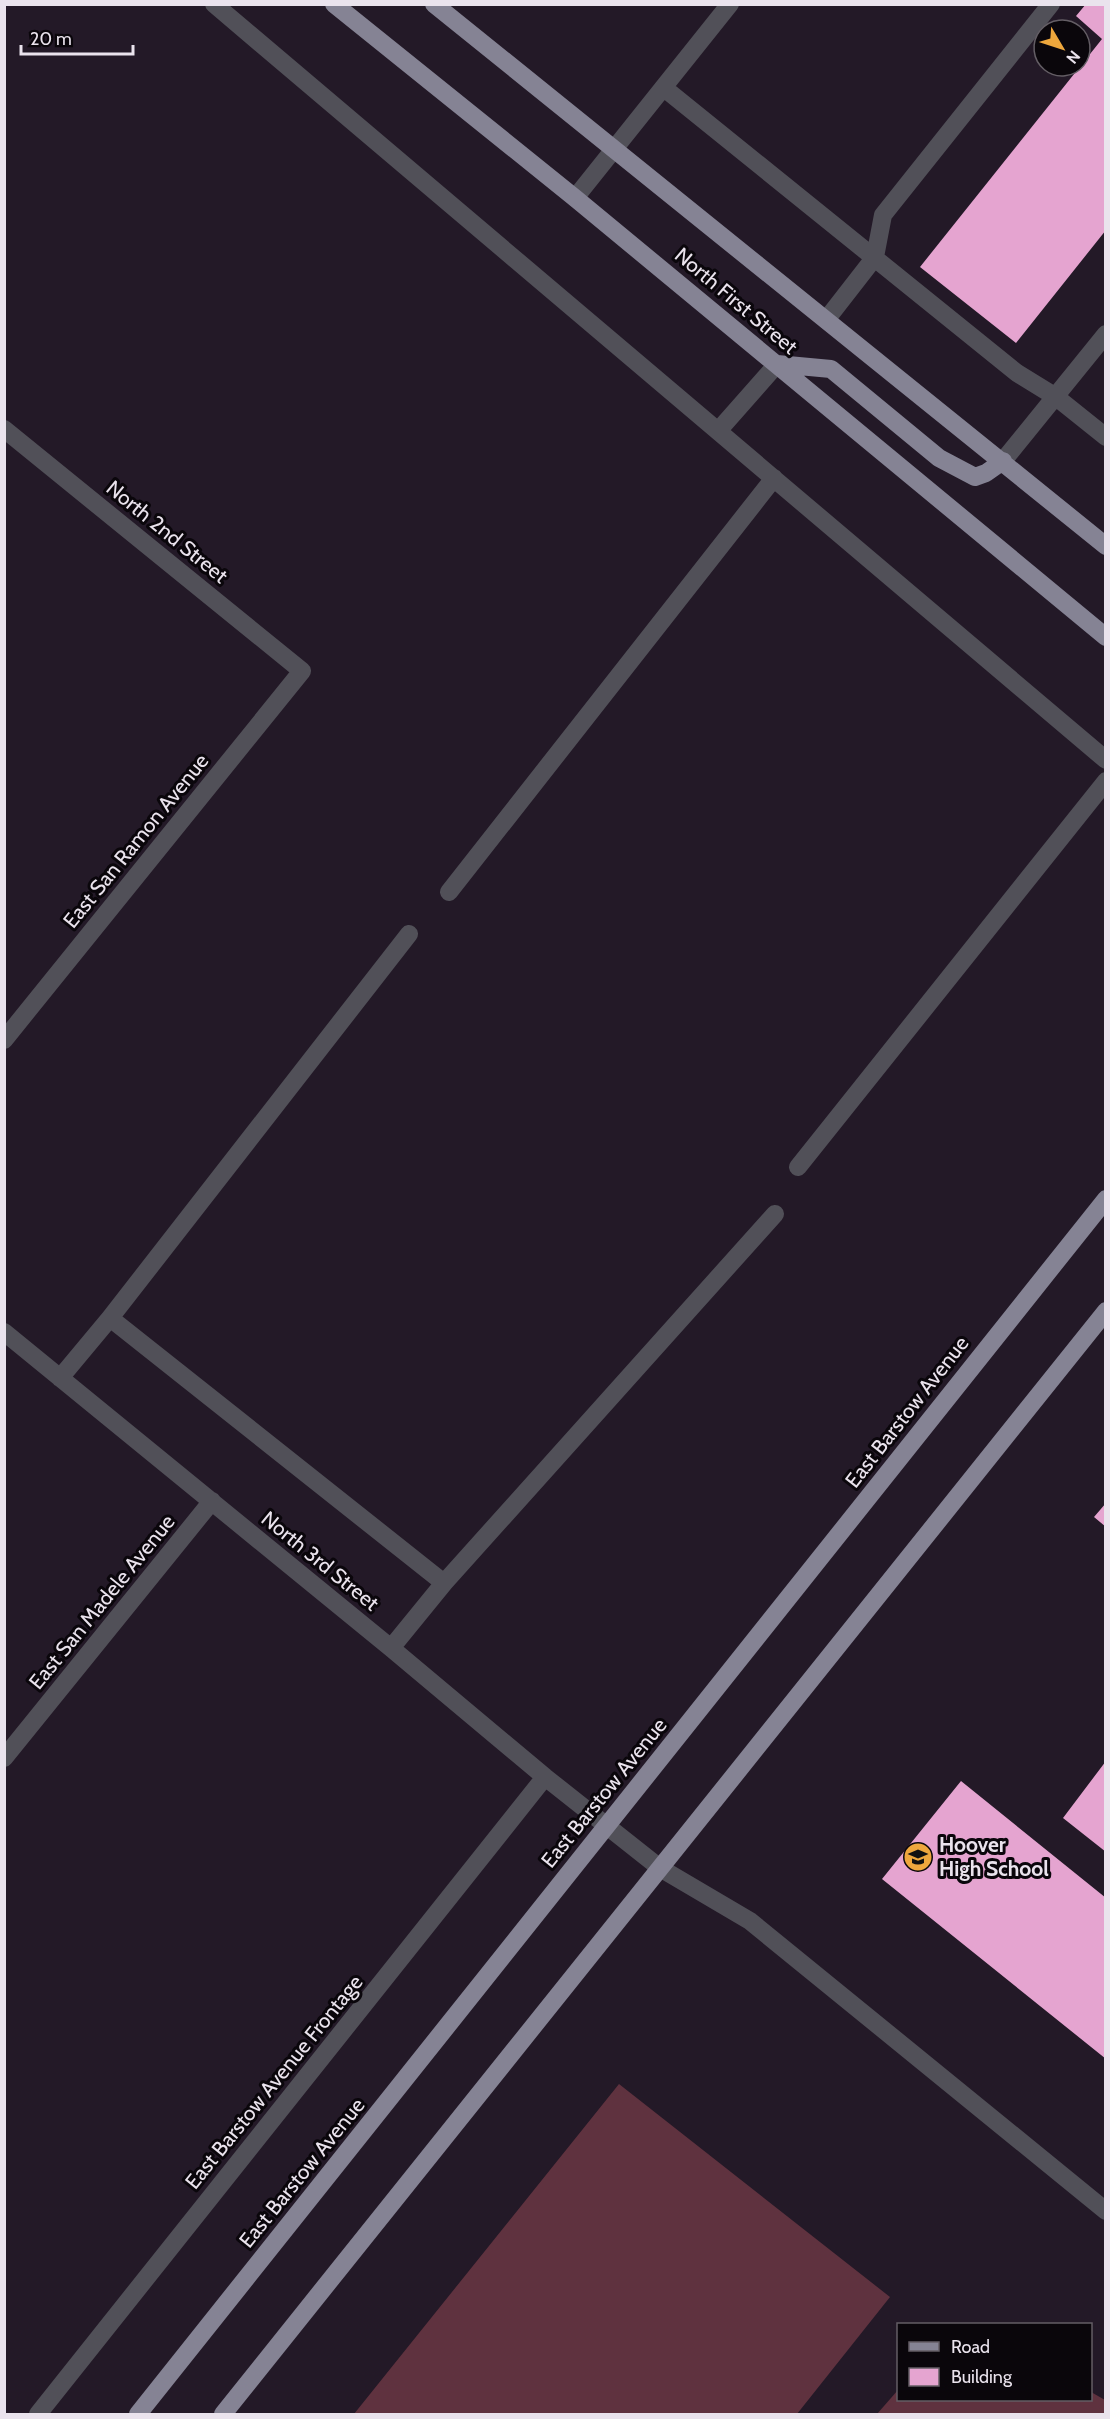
<svg xmlns="http://www.w3.org/2000/svg" width="1110" height="2419" font-family="Cabin,sans-serif">
<rect width="100%" height="100%" fill="#231927"/>
<!-- pitch -->
<path fill="#5f323f" d="M619,2084l271,213 -93,117h-443z
M898,2390v10h192l1,-8 14,8v14h-228z"/>
<!-- building -->
<path fill="#e5a4d0" d="M1086,4h20v226l-90,113 -96,-76 182,-228 -26,-23z
M1106,1503v24l-12,-10z
M1106,1761v91l-43,-34z
M961,1781l145,117v161l-224,-180z"/>
<g fill="none" stroke-linecap="round" stroke-linejoin="round">
<!-- minor -->
<path stroke="#515058" stroke-width="18" d="M214,4l892,756
M664,88l353,285 39,24 50,40
M575,198l155,-194
M826,320l49,-63 8,-42 168,-211
M4,429l298,242 -298,369
M718,431l59,-67
M1003,461l103,-127
M449,892l325,-414
M798,1167l308,-386
M110,1318l334,265 -53,65
M4,1332l387,316 154,129 115,91 90,53 356,290
M60,1378l50,-60 299,-384
M444,1583l331,-369
M4,1758l208,-257
M38,2414l507,-637"/>
<!-- major -->
<path stroke="#858394" stroke-width="18" d="M334,4l241,194 531,439
M434,4l672,542
M777,364l54,5 108,89 36,19 11,-4 17,-12
M138,2414l968,-1215
M223,2414l883,-1103"/>
</g>
<!-- icons -->
<defs>
<g id="school-disc" transform="scale(1.5)"><circle r="9.5" fill="#eea73d" stroke="#0a060b"/><path d="M0-5L7-2L0 1L-7-2ZM-4 1L0 2.5L4 1V4Q0 6-4 4Z" fill="#111"/></g>
</defs>
<g fill-rule="evenodd">
<use href="#school-disc" x="918" y="1857"/>
</g>
<g text-anchor="middle" stroke-width="6" stroke-linejoin="round" paint-order="stroke">
<!-- street labels -->
<g font-size="21" fill="#eae3ed" stroke="#0a060b">
<text transform="translate(736 301) rotate(40)" y="7">North First Street</text>
<text transform="translate(167 532) rotate(39)" y="7">North 2nd Street</text>
<text transform="translate(136 841) rotate(-51)" y="7">East San Ramon Avenue</text>
<text transform="translate(907 1412) rotate(-52)" y="7">East Barstow Avenue</text>
<text transform="translate(320 1561) rotate(39)" y="7">North 3rd Street</text>
<text transform="translate(102 1602) rotate(-51)" y="7">East San Madele Avenue</text>
<text transform="translate(604 1793) rotate(-51)" y="7">East Barstow Avenue</text>
<text transform="translate(274 2082) rotate(-51)" y="7">East Barstow Avenue Frontage</text>
<text transform="translate(302 2173) rotate(-51)" y="7">East Barstow Avenue</text>
</g>
<!-- poi labels -->
<g font-size="21" font-weight="bold" fill="#eae3ed" stroke="#0a060b" text-anchor="start">
<text x="939" y="1852">Hoover<tspan x="939" dy="24">High School</tspan></text>
</g>
</g>
<!-- border -->
<rect width="1110" height="2419" fill="none" stroke="#eae3ed" stroke-width="12"/>
<!-- legend -->
<rect x="897" y="2323" width="195" height="78" fill="#0a060b" stroke="#645e65" stroke-width="1.5"/>
<rect x="909" y="2342" width="30" height="9" fill="#858394" stroke="#645e65" stroke-width="1.5"/>
<text x="951" y="2353" font-size="18" fill="#eae3ed">Road</text>
<rect x="909" y="2368" width="30" height="18" fill="#e5a4d0" stroke="#645e65" stroke-width="1.5"/>
<text x="951" y="2383" font-size="18" fill="#eae3ed">Building</text>
<!-- north arrow -->
<g transform="translate(1062 48) rotate(129)"><circle r="28" fill="#0a060b" stroke="#645e65" stroke-width="1.5"/>
<path d="M0-4.5L10 22L0 15L-10 22Z" fill="#eea73d"/>
<text y="-9" font-size="16" font-weight="bold" text-anchor="middle" fill="#eae3ed">N</text>
</g>
<!-- scale -->
<path d="M21 45v9h112v-9" fill="none" stroke="#eae3ed" stroke-width="3"/>
<text x="30" y="45" font-size="18" fill="#eae3ed" stroke="#0a060b" stroke-width="4.5" paint-order="stroke">20 m</text>
</svg>
